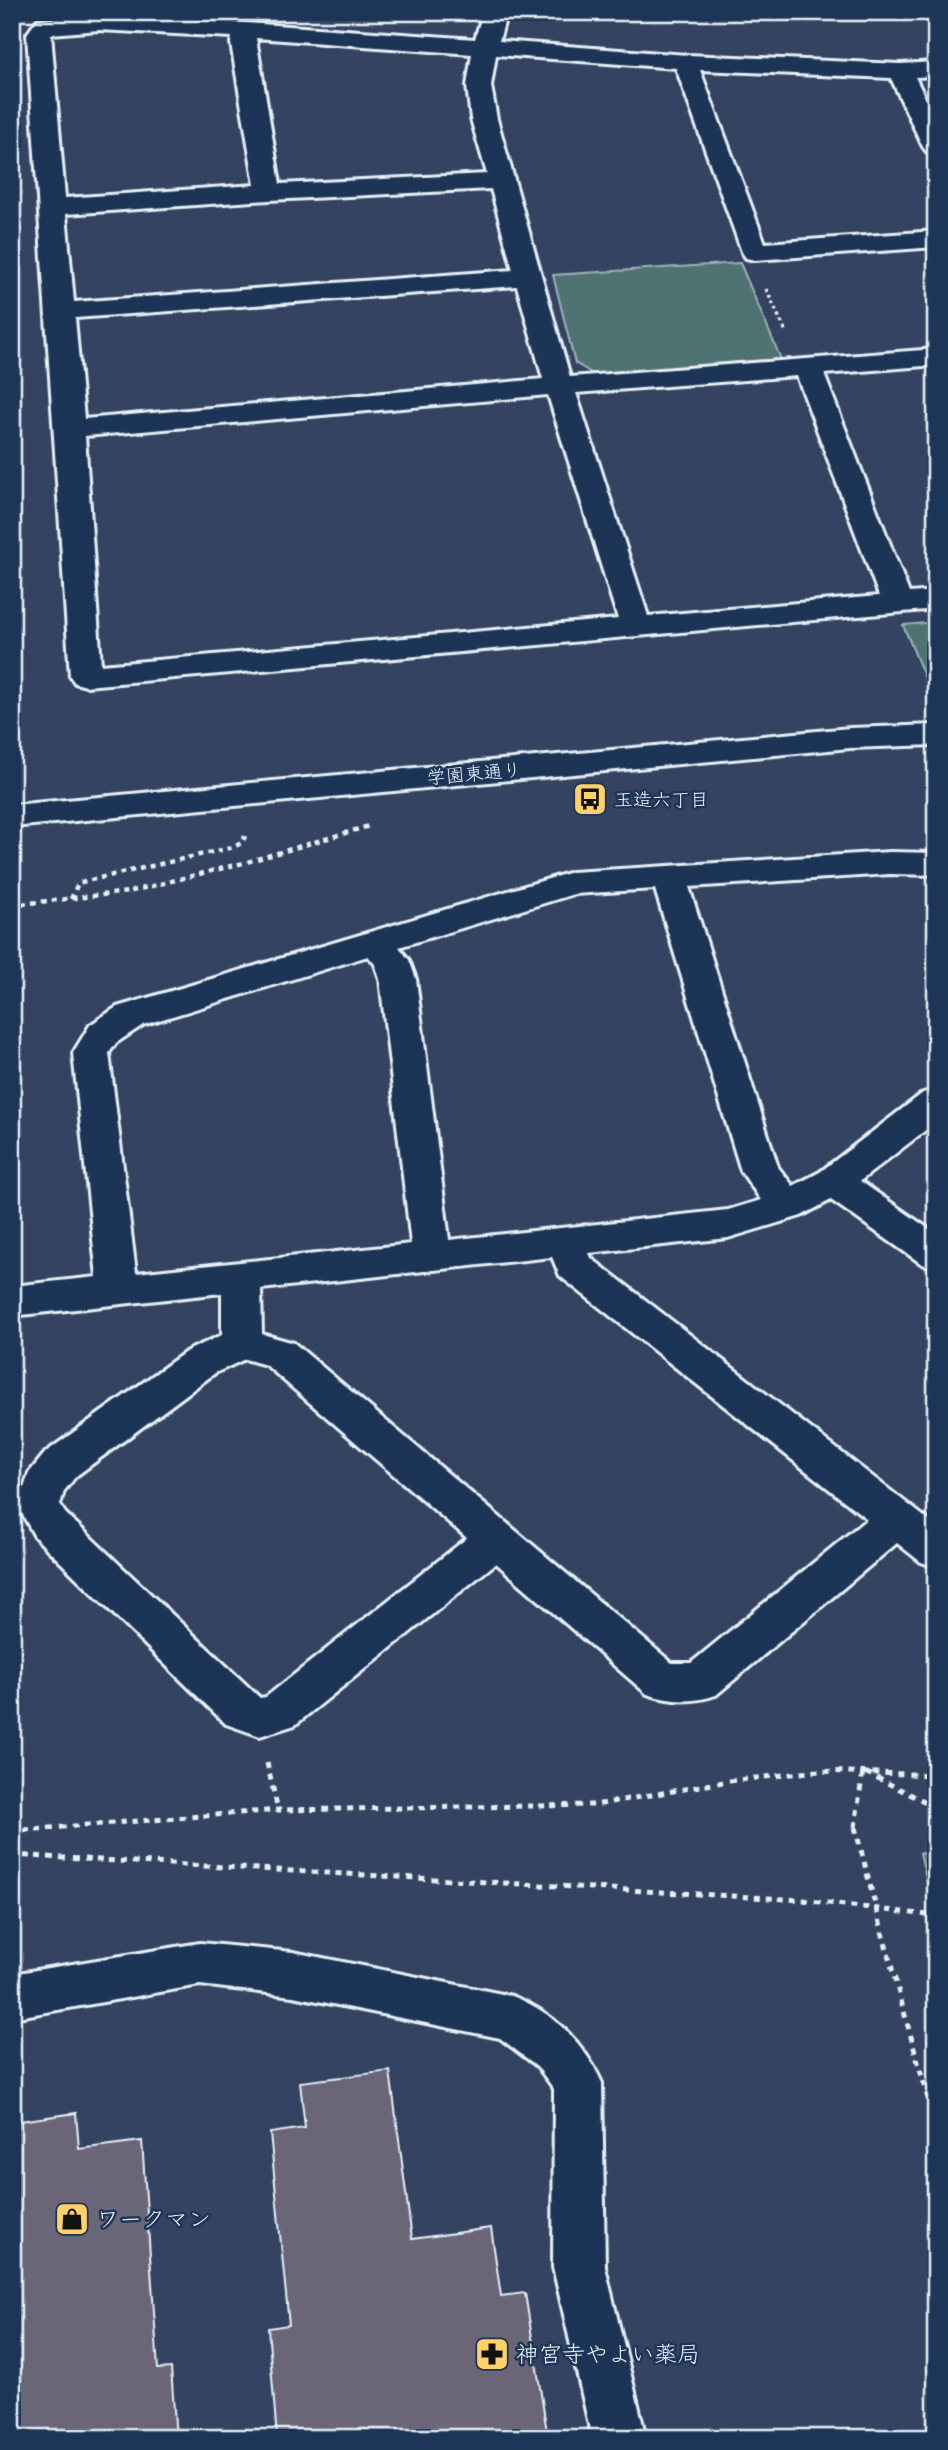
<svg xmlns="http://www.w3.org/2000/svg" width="948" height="2450" font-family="'Architects Daughter','Klee One',sans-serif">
<rect width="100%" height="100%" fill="#344361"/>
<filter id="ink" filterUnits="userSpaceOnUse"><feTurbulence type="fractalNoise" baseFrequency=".0143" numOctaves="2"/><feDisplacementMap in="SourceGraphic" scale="14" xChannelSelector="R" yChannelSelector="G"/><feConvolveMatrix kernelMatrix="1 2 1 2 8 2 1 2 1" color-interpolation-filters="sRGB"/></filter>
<g filter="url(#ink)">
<!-- green -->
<path fill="#507373" stroke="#9cb2b6" stroke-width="2" d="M740,263l41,96 -188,15 -18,-11 -22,-88z
M936,622v66h-7l-26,-63z
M920,1853l16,2v66z"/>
<!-- building -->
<path fill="#6a6577" stroke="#e8f1f8" stroke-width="2" d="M390,2071l22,168 79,-11 10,68 24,-3 23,145h-271l-9,-110 21,-3 -19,-192 35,-5 -5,-46z
M76,2113l3,36 63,-8 16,228 13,-1 5,70h-155l-9,-142v-174z"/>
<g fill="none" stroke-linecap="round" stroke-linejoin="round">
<!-- street casing -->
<g stroke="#e8f1f8" stroke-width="6">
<path id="street" d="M483,12h24l-8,29 188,14 213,9 36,-2v14l-21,1 21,43v35l-9,-3 -4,-5 -32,-69 -191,-8 65,173 171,-12v16l-181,13 -9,-2 -4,-6 -66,-184 -180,-13 -5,31 6,33 73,258 366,-28v16l-112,9 85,219 27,-2v18l-850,77 -11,-3 -5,-7 -43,-642 10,-14 62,-4 147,7 229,16zM99,30l133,7 -1,6 24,142 -190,13 -14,-164zM256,38l216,16 -5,32 4,33 16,55 -207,10zM491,189l22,81 -439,32 -8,-88 203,-14zM517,286l26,93 -459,40 -9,-101zM797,376l82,220 -231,20 -72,-223zM548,395l70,224 -517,46 -16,-229z
M890,852l46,1v22l-46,-1 -201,13 89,280 15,19 27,-14 103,-79 13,-4v33l-76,59 76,53v34l-14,-4 -91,-64 -30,16 -73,22 -139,15 2,5 345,268v41l-15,-5 -24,-19 -181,152c-23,8 -46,7 -69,-1l-151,-131 -201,162 -35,11 -34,-12 -191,-187 -17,-31 11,-33 17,-21 141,-101 35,-16v-42l-210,23v-30l85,-9 -24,-224 17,-28 27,-18 455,-135zM655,889l86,282 20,29 -33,10 -279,30 -33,-261 -7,-19 -10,-13 175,-53zM368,956l7,8 5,15 31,265 -275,29 -27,-220 7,-10 27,-18zM552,1257l8,19 307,243 -176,144h-19l-378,-320 -32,-9 -1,-45zM245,1359l21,6 201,173 -201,159 -6,1 -195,-185 -5,-8 4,-14 12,-15 139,-103z
M200,1943l93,9 219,44c40,15 73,48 90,87l3,184 41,171h-54l-39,-171 1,-178 -17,-23 -37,-28 -207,-42 -93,-11 -188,33v-44z"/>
</g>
<!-- secondary casing -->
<g stroke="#e8f1f8" stroke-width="6">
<path id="secondary" d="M936,725v20l-86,3 -838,79v-22l838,-77z"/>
</g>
<!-- path-far2 -->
<path stroke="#e8f1f8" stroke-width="3.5" stroke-dasharray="3.5 3.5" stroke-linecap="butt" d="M766,289l20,43"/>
<!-- path-far1 -->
<path stroke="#e8f1f8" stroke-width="4.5" stroke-dasharray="5 5" stroke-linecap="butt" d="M71,899l7,-16 156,-36 9,-5 2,-6
M12,905l116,-13 119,-30 122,-36"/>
<!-- path -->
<path stroke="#e8f1f8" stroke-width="5" stroke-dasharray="6 6" stroke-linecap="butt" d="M267,1763l11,47
M855,1827l8,-56 73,36
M12,1831l266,-21 317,-5 134,-24 90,-10 117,4
M12,1855l791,45 133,16
M888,1954l48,173"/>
<!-- street -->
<use href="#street" fill="#1d3557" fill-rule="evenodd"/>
<!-- secondary -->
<use href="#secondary" fill="#1d3557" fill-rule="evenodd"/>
<!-- path-bridge -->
<path stroke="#e8f1f8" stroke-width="5" stroke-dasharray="6 6" stroke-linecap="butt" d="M855,1827l33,127"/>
</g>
</g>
<!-- icons -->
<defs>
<g id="bus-square" transform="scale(1.75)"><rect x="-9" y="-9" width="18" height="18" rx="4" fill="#ffd166" stroke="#1d3557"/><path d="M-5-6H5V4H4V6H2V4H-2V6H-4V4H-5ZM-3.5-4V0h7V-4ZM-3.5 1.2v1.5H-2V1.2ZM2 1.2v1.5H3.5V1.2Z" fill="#111"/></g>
<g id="shop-square" transform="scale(1.75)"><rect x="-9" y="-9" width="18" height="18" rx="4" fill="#ffd166" stroke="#1d3557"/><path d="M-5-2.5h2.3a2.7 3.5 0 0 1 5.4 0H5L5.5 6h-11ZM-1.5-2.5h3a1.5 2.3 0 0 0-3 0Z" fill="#111"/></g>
<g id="pharmacy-square" transform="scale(1.75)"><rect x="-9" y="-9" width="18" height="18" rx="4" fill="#ffd166" stroke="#1d3557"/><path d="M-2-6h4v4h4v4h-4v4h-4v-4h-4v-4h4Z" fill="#111"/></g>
</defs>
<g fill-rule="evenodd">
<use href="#bus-square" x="590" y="799"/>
<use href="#shop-square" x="72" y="2219"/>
<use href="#pharmacy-square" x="492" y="2354"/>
</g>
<g text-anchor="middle" stroke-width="5" stroke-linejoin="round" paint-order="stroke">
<!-- street labels -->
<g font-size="19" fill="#e8f1f8" stroke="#1d3557">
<text transform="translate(474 773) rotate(-5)" y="7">学園東通り</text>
</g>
<!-- poi labels -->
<g font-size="19" fill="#e8f1f8" stroke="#1d3557" text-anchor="start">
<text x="614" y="806">玉造六丁目</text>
</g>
<!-- near-poi labels -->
<g font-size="23" fill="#e8f1f8" stroke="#1d3557" text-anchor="start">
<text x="96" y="2227">ワークマン</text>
<text x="516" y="2362">神宮寺やよい薬局</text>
</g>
</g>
<!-- margin -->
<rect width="948" height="2450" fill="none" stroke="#1d3557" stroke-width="42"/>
<rect x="21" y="21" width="906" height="2408" fill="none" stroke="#e8f1f8" stroke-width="2.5" filter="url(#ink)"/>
</svg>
